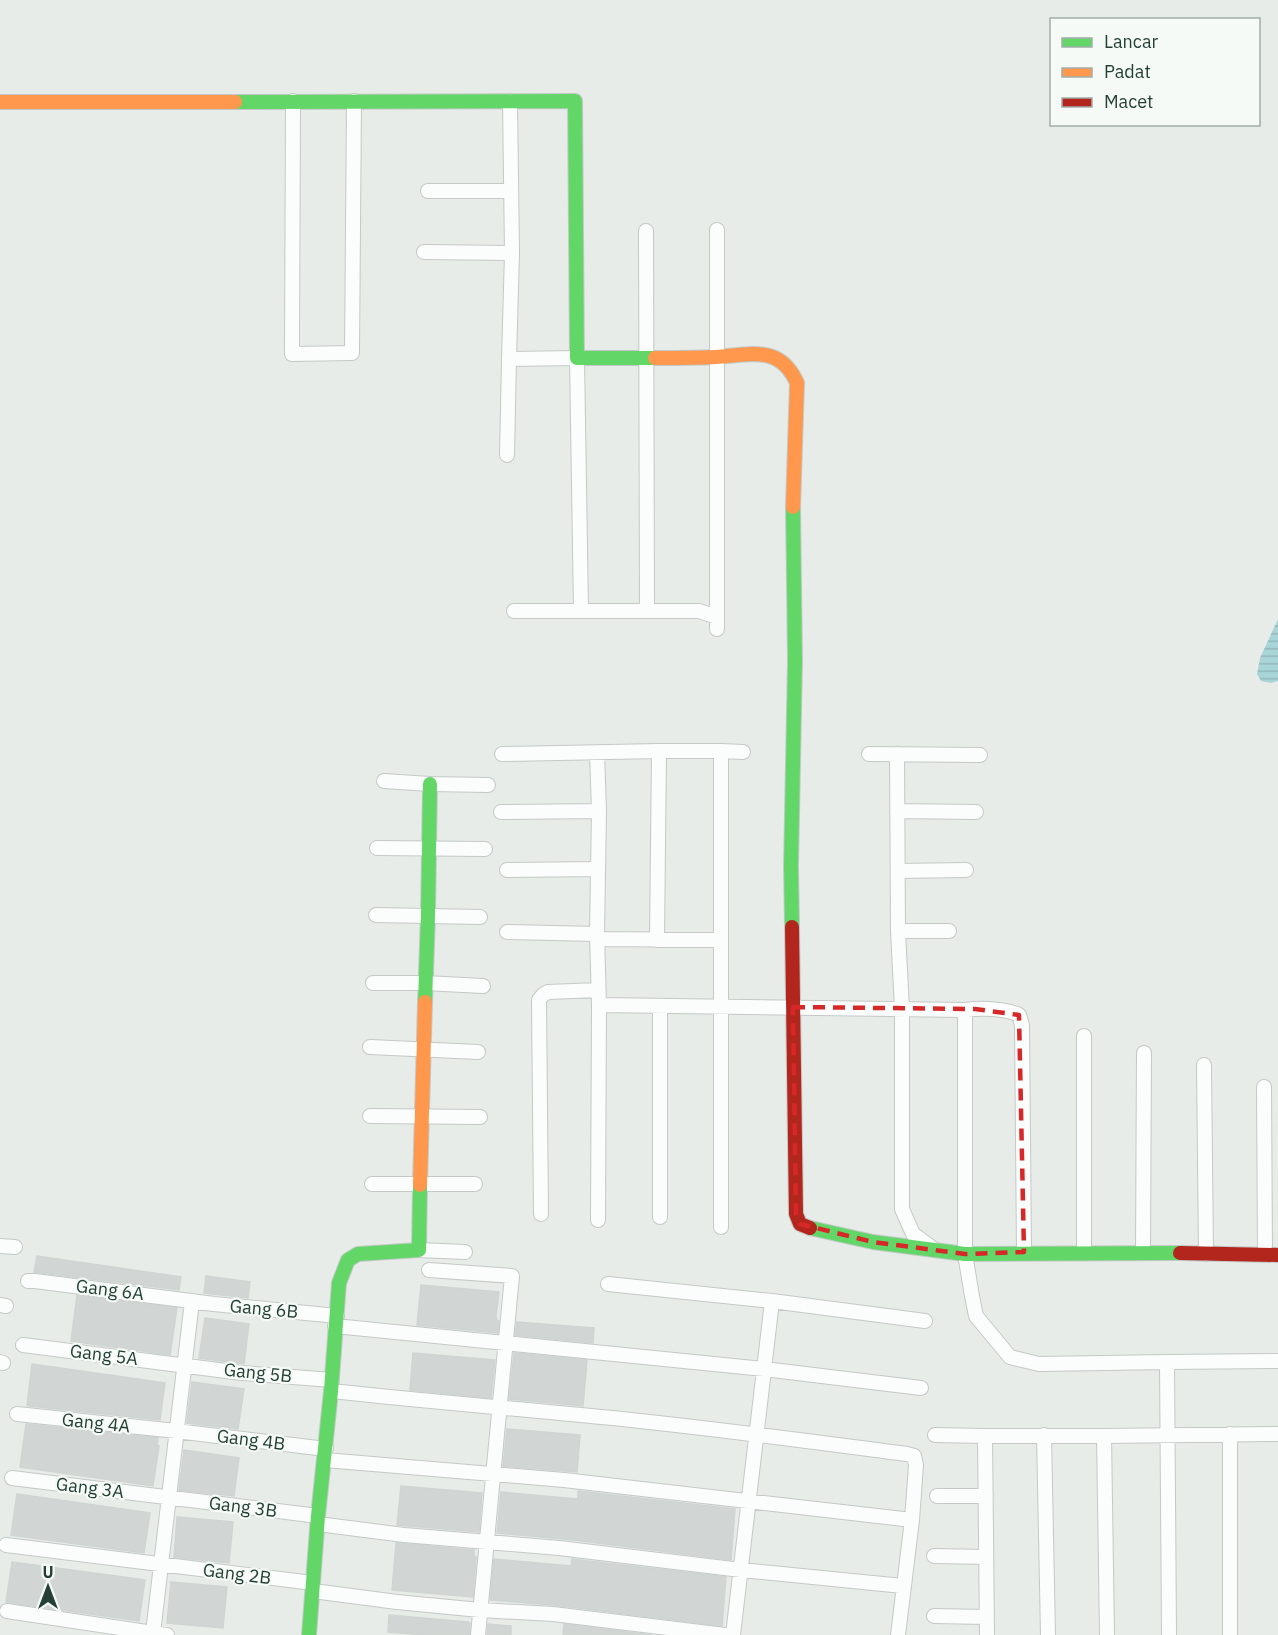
<svg xmlns="http://www.w3.org/2000/svg" width="1278" height="1635" font-family="'IBM Plex Sans',sans-serif">
<defs>
<pattern id="water-rules" width="6" height="5" patternUnits="userSpaceOnUse" patternTransform="scale(1.5)"><rect width="6" height="5" fill="#a9d5d8"/><path d="M0 2.5h6" fill="none" stroke="#91b8ba"/></pattern>
</defs>
<rect width="100%" height="100%" fill="#e7ece9"/>
<!-- water -->
<path fill="url(#water-rules)" d="M1278,619v62l-7,2 -10,-2 -4,-7 3,-16z"/>
<!-- building -->
<path fill="#d1d5d3" stroke="#cfd5d2" stroke-width="1.5" d="M37,1256l144,21 -2,13 -145,-18z
M206,1276l44,6 -2,16 -44,-5z
M421,1285l78,7 -3,24 1,4 2,1 -1,12 -81,-8z
M77,1295l100,13 -7,47 -99,-14z
M205,1318l44,6 -5,40 -45,-6z
M517,1322l77,6 -1,15 -78,-8z
M413,1353l82,7 -4,38 -81,-8z
M514,1353l73,7 -4,46 -74,-7z
M32,1364l133,19 -5,37 -131,-14 -2,-1z
M192,1382l52,7 -6,40 -51,-6z
M26,1424l132,14 -1,7 2,1 -6,40 -133,-19z
M507,1429l73,6 -3,37 -74,-6z
M184,1450l55,8 -5,38 -55,-6z
M401,1486l81,7 -3,39 -82,-7z
M578,1491l157,18 -4,51 -157,-20 -77,-7 4,-41 77,7z
M17,1494l133,19 -6,40 -133,-18z
M177,1517l56,5 -4,41 -55,-6z
M396,1543l78,7v7h2l-3,40 -81,-7z
M494,1559l77,7 1,-7 154,18 -4,49 -168,-21 -64,-5z
M12,1562l133,18 -6,41 -133,-19z
M171,1582l56,5 -4,41 -56,-5z
M389,1615l79,7 2,1 -1,12h-45l-36,-3z
M488,1624l23,2v9h-24z
M564,1624l87,11h-88z"/>
<g fill="none" stroke-linecap="round" stroke-linejoin="round">
<!-- street casing -->
<g stroke="#c4c9c6" stroke-width="16">
<path id="street" d="M293,101l-1,253 60,-1 2,-252
M510,101l2,152 -3,106 68,-1 4,253
M428,191h83
M717,230v399
M646,231l1,380
M424,252l88,1
M507,455l2,-96
M514,611h185l18,6
M721,751v476
M597,753l2,58
M502,754l157,-3h62l22,1
M869,754l111,1
M897,754l1,177 4,78v200l11,25 19,14
M384,781l46,3 58,1
M897,811l79,1
M501,812l98,-1 -2,123 2,71
M377,848l108,1
M507,870l91,-1
M898,871l68,-1
M376,915l104,2
M898,931h51
M507,932l90,2
M597,939l123,1
M657,940l2,-189
M373,983h52l58,3
M660,1007v210
M965,1010v244l7,42 4,20 34,41 29,7 128,-2
M370,1047l108,5
M1204,1065l2,189
M1264,1087l1,168
M370,1116l110,1
M372,1184h103
M541,1214l-2,-214 4,-5 5,-3 50,-2
M598,1220l1,-215 366,5c16,-2 39,-2 54,5l3,10 2,227
M0,1246l15,1
M419,1250l46,2
M1084,1252v-216
M1143,1252l1,-199
M429,1270l83,6 -34,359
M28,1281h7l179,23 123,12
M608,1284l164,17 153,20
M0,1305l6,1
M335,1326l429,43 157,19
M23,1345l219,28 90,7
M0,1362l3,1
M331,1391c83,9 166,16 250,24 109,10 218,25 326,39l7,2 2,9 -4,55 -14,115
M17,1414l159,17 150,18
M935,1435l50,1
M1044,1435l4,200
M1104,1436l3,199
M325,1460l239,20 348,40
M12,1478l306,38
M937,1496h49
M318,1524l86,11 155,13 182,22 162,16
M6,1545l307,38
M934,1556l52,1
M313,1591l84,11 83,8 73,4 172,21
M7,1611l146,22
M934,1616l53,1
M167,1635l-14,-2 39,-332
M733,1635l39,-334
M987,1635l-2,-199h119l174,-2
M1169,1635l-2,-273 111,-1
M1230,1635v-201"/>
</g>
<!-- fast casing -->
<g stroke="#c2c9c6" stroke-width="16">
<path id="fast" d="M235,102l340,-1 2,257h78
M792,927l-1,-61 4,-206 -2,-153
M425,1002l3,-87 2,-131
M810,1228l63,14 92,12 215,-1
M309,1635l9,-119 13,-125 8,-108 9,-23 10,-6 61,-4 1,-65"/>
</g>
<!-- slow casing -->
<g stroke="#c2c9c6" stroke-width="16">
<path id="slow" d="M0,102h235
M655,358c20,0 40,0 61,-1 34,-2 64,-13 81,26l-4,124
M420,1185l5,-183"/>
</g>
<!-- jam casing -->
<g stroke="#c2c9c6" stroke-width="16">
<path id="jam" d="M792,927l4,287 4,10 10,4
M1180,1253l98,2"/>
</g>
<!-- street -->
<use href="#street" stroke="#fbfcfc" stroke-width="14"/>
<!-- fast -->
<use href="#fast" stroke="#63d668" stroke-width="14"/>
<!-- slow -->
<use href="#slow" stroke="#ff974d" stroke-width="14"/>
<!-- jam -->
<use href="#jam" stroke="#b3261e" stroke-width="14"/>
</g>
<!-- marked area -->
<path fill="none" stroke="#d62828" stroke-width="4.5" stroke-dasharray="12 8" stroke-linejoin="round" d="M793,1007l182,2 44,6 5,237 -59,2 -92,-12 -73,-18 -4,-10z"/>
<g text-anchor="middle" stroke-width="4.5" stroke-linejoin="round" paint-order="stroke">
<!-- street labels -->
<g font-size="18" fill="#243f36" stroke="#f5faf7">
<text transform="translate(110 1290) rotate(7)" y="6">Gang 6A</text>
<text transform="translate(264 1309) rotate(5)" y="6">Gang 6B</text>
<text transform="translate(104 1355) rotate(7)" y="6">Gang 5A</text>
<text transform="translate(258 1373) rotate(6)" y="6">Gang 5B</text>
<text transform="translate(96 1423) rotate(6)" y="6">Gang 4A</text>
<text transform="translate(251 1440) rotate(7)" y="6">Gang 4B</text>
<text transform="translate(90 1488) rotate(7)" y="6">Gang 3A</text>
<text transform="translate(243 1507) rotate(7)" y="6">Gang 3B</text>
<text transform="translate(237 1574) rotate(7)" y="6">Gang 2B</text>
</g>
</g>
<!-- legend -->
<rect x="1050" y="18" width="210" height="108" fill="#f5faf7" stroke="#a1afaa" stroke-width="1.5"/>
<rect x="1062" y="38" width="30" height="9" fill="#63d668" stroke="#a1afaa" stroke-width="1.5"/>
<text x="1104" y="48" font-size="18" fill="#243f36">Lancar</text>
<rect x="1062" y="68" width="30" height="9" fill="#ff974d" stroke="#a1afaa" stroke-width="1.5"/>
<text x="1104" y="78" font-size="18" fill="#243f36">Padat</text>
<rect x="1062" y="98" width="30" height="9" fill="#b3261e" stroke="#a1afaa" stroke-width="1.5"/>
<text x="1104" y="108" font-size="18" fill="#243f36">Macet</text>
<!-- north arrow -->
<g transform="translate(48 1587)" stroke="#f5faf7" stroke-width="4.5" paint-order="stroke">
<path d="M0-4.5L10 22L0 15L-10 22Z" fill="#243f36"/>
<text y="-9" font-size="16" font-weight="bold" text-anchor="middle" fill="#243f36">U</text>
</g>
</svg>
